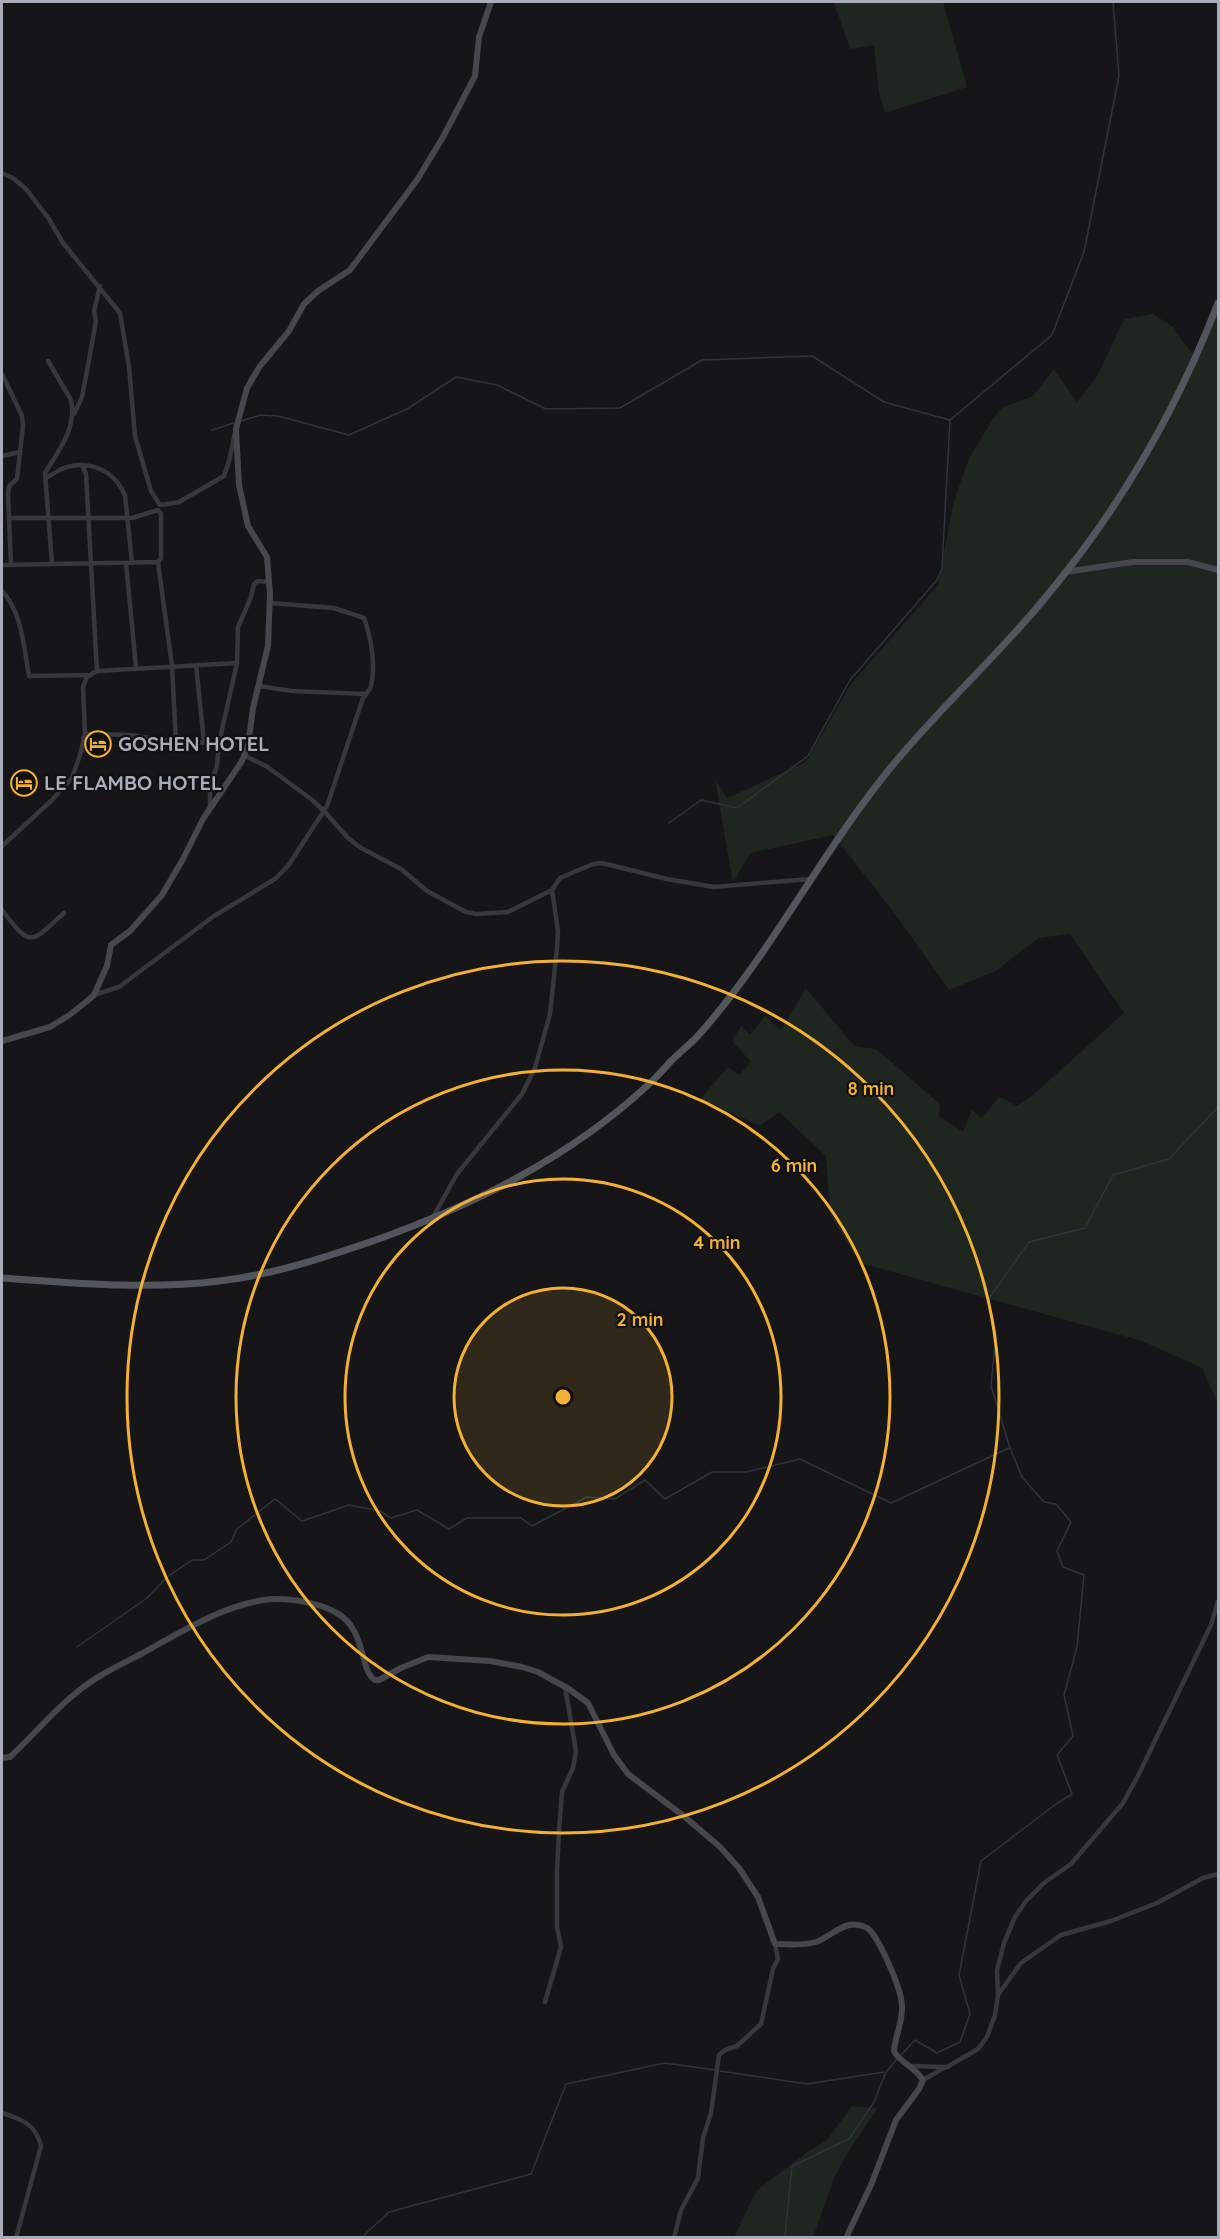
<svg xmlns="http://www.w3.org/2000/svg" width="1220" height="2239" font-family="Quicksand,sans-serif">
<rect width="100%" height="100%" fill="#161618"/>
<!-- green -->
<path fill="#1e261f" d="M834,2h109l24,85 -82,26 -6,-20 -5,-48 -24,4z
M1218,311v1093l-16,-36 -60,-27 -282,-78 -30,-49 -4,-58 -47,-44 -19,14 -60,-27 28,-32 11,8 12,-13 -19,-21 9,-15 9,9 15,-19 16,14 25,-42 48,58 22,3 64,55 -1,12 24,16 9,-22 10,8 17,-21 18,9 16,-11 91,-82 -54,-79 -32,4 -42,33 -47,19 -57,-80 -59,-75 -83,18 -17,30 -18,-104 12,19 79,-36 45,-78 87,-99 15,-81 16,-46 24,-39 9,-11 31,-12 21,-27 23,33 21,-27 26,-56 29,-5 23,15 -1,2 23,30z
M852,2106l26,2 -28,41 -15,27 -22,61h-79l22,-46 54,-41 16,-9z"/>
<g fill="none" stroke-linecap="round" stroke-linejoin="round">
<!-- stream -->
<path stroke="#2c353c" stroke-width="1.5" d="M241,421l20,-6 17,1 71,19 58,-26 49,-32 41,8 49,24 74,-1 82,-48 110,-4 72,46 66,18
M212,430l22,-7
M669,823l32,-23 36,8 71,-52 42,-76 87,-100 5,-12 8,-148 102,-85 32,-83 35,-176 -6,-74
M77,1647l70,-49 20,-21 25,-17h12l27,-18 6,-13 38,-30 27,22 47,-16 31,6 11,7 26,-8 32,19 18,-11h54l11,8 55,-29 28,2 30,-19 20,19 47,-27h34l54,-13 91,44 118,-55
M901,2055l14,-15 22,13 23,-11 10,-28 -11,-39 22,-114 75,-57 16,-10 -15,-39 16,-19 -9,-41 13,-48 7,-72 -21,-8 -6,-16 14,-29 -15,-18 -12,-2 -22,-25 -12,-29 -19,-62 5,-53 -8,-33 41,-58 56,-14 28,-53 56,-16 49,-52
M720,2071l87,13 77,-12
M361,2238l28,-26 142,-38 35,-90 99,-21 50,7
M785,2238l7,-72 57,-27 25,-37 12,-30 12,-14"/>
<!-- street -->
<path stroke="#37383d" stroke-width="4.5" d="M2,173l11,5 13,11 23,30 14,24 57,70 9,54 6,69 16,55 9,14 19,-3 45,-26 5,-15 6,-28
M48,361l23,39c6,28 -12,50 -26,73l7,91
M2,374l20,42 1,10 -6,53 -8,7 -1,9 3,69
M74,414l8,-17 5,-26 9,-50 -2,-10 6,-25
M2,456l18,-4
M82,465c20,1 35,12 43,30l7,68
M9,518h123l26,-8 3,4v44l-3,4 14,104 4,76
M126,563l10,104
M2,565l156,-3
M2,591c20,21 22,57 27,85l61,-1
M196,665l8,77
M97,671l140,-8
M259,686l33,5 74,3
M85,734l45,1 46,7 43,1
M245,756l21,10 45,33 13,12 24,27 13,10 40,21 26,22 39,21 10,2 32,-2 44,-22 8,-12 33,-14 9,-1 65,16 47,8 96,-8
M210,807v-21l7,-20 2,-23 18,-80 1,-36 13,-30 3,-13 4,-3 11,1
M2,846l49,-45 21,-23 8,-23 5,-21 -2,-47 4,-10 10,-6 -11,-197 -4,-9c-14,-1 -24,6 -36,13
M2,910c29,38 28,34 62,3
M94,995l25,-8 95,-71 61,-37 13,-13 39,-60 36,-108c3,-4 7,-8 8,-12 5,-20 0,-49 -7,-68l-30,-10 -64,-5
M433,1217l24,-43 65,-80 13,-26 15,-54 7,-66 1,-17 -6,-41
M998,1995l23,-32 40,-28 50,-14 46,-18 46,-25 15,-4
M545,2002l16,-55 -4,-20v-57l2,-39 3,-39 11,-24 3,-17 -11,-64
M912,2066l35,1 31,-18 9,-12 8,-22 3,-20 -1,-25 7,-27 11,-26 11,-16 18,-18 27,-19 52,-61 15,-27 73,-151 7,-24
M923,2080l21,-12
M2,2113c19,6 34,11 39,33l-25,92
M674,2238l7,-28 17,-32 5,-40 8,-25 8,-58 6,-5 12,-4 24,-22 12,-55 5,-10 -3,-15"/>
<!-- secondary -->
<path stroke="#45474d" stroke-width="6" d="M1065,572l68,-10h55l30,8
M2,1041l48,-14 18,-11 18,-14 8,-7 13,-29 4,-21 19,-14 32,-36 21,-36 20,-40 39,-58 6,-15 5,-38 15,-62 2,-52 -3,-37 -19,-31 -9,-41 -3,-56 11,-41 13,-22 29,-35 15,-27 14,-13 32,-21 67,-90 26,-43 32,-61 4,-39 12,-35
M2,1758l8,-1c23,-21 42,-45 66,-64 20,-17 44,-28 67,-40 36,-20 79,-47 121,-53 21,-3 53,2 71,12 32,16 24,59 40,68h4l22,-12 27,-11 62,4 32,6 16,5 31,17 19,14 26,52 14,19 57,43 35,30 19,21 19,29 17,47c13,0 28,2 41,-2 11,-4 21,-14 33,-17 5,-1 13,0 18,3 12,8 35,63 35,78 1,16 -7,30 -8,45 6,12 20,15 29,29l-4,9 -23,31 -25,65 -25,53"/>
<!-- primary -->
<path stroke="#53555c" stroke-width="7" d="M2,1278c72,5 145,12 217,3 53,-6 104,-23 154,-40 101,-36 196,-83 275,-156 9,-8 16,-16 23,-24 8,-8 17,-15 25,-23 75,-83 125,-186 196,-272 50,-61 109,-113 158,-174 71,-86 128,-185 168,-289"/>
</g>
<!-- distance rings -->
<circle cx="563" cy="1397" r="109" fill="#f2b134" fill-opacity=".12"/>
<g fill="none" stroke="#f2b134" stroke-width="3">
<circle cx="563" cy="1397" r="109"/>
<circle cx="563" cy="1397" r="218"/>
<circle cx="563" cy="1397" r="327"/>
<circle cx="563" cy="1397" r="436"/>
</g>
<!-- icons -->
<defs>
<g id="hotel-ring" transform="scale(1.35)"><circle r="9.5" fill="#111113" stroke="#f2b134" stroke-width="1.5"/><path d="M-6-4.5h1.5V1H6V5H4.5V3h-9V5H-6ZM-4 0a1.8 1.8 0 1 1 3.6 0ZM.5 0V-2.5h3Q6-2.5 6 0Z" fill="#f2b134"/></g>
</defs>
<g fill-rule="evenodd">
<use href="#hotel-ring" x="98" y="744"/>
<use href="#hotel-ring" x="24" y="783"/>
</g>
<g text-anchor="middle" stroke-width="4.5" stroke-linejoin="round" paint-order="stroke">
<!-- poi labels -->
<g font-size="20" font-weight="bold" fill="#a8adb8" stroke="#111113" text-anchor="start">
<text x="118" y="751">GOSHEN HOTEL</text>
<text x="44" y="790">LE FLAMBO HOTEL</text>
</g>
</g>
<circle cx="563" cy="1397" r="9" fill="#f2b134" stroke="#111113" stroke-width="3"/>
<g font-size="18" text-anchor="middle" font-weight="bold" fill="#f2b134" stroke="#111113" stroke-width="4.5" stroke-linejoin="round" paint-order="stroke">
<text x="871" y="1095">8 min</text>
<text x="794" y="1172">6 min</text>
<text x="717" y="1249">4 min</text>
<text x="640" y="1326">2 min</text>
</g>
<!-- border -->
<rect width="1220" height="2239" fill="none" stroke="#a8adb8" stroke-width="6"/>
</svg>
